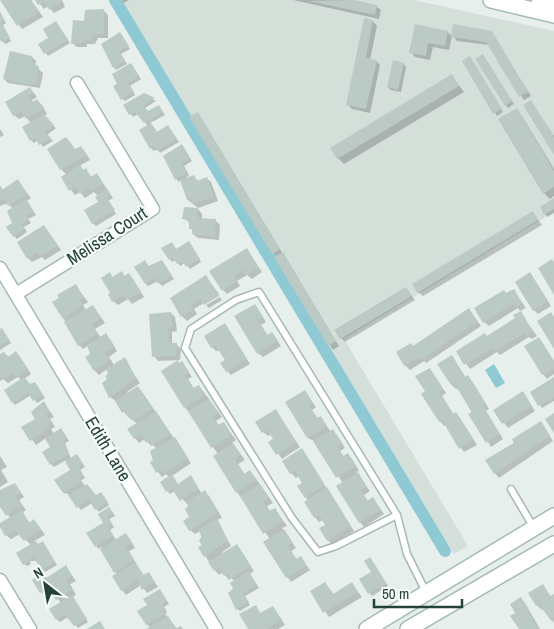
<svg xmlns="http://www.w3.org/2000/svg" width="554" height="629" font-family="'Archivo Narrow',sans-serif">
<rect width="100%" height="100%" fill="#e6efeb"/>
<!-- built -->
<path fill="#d4dfda" d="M122,0h292l140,31v181l-210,127 124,207 -14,8z"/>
<!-- water -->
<path fill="#8ec9d4" d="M494,364l11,19 -9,5 -11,-18z"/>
<!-- shadow -->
<path fill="#0003" d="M2,0h29l12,17 -21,12z
M37,0h25l3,7 -11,6 -6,-7 -4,3z
M117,0h12l-7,4z
M293,0h55l28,6 5,4 -2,9z
M104,11l4,4v23h-10l-3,6h-8v3h-10l-5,-4 13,-21z
M0,12l6,11 -3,2 8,16 -5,3 -6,-4z
M365,19l8,2 4,5 -7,34 6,1 4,4 -10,48 -18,-4 -4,-4z
M56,22l14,21 -22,13 -8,-11 10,-6z
M447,32l5,4 -3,14 -16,-3 -3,13 -15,-3 -4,-5z
M491,33l40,63 -7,4 -35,-55 -32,-4 -4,-5z
M120,34l10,15 -9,5 6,10 -11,6 -2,-3z
M32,57l4,4 -1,5 8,7 -3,15 -32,-5 -4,-4z
M485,59l29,45 -6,4 -2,-3z
M472,61l31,51 -6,4 -34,-54z
M404,64l2,3 -5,25 -10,-2 -3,-3z
M133,67l8,12 -11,7 5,9 -10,6 -3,-2z
M452,76l12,16 -120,72 -6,-6z
M30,88l7,9 -5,3 1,3 4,-2 5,4 5,9 -3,2 12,12 -9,7 6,6 -10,6 -5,-7 -4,3 -3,-3v-17l-6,-7 -6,3 -5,-4z
M143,94l13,7 -11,7 3,4 13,-3 4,6 -15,8 8,10 10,-6 11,15 -19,11 -3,-4 -3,2 -3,-3 -3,-22 -10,-12 -5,3 -9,-12z
M531,102l23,34v16z
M516,110l6,6 32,53v27l-4,3 -6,-6z
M197,113l142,233 -6,4 -60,-97z
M0,129l4,6 -4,2z
M184,149l8,12 -8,5 5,9 -5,5 9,-4 5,5 8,-3 5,4 7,19 -20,7 -10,-8 -7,-20 -2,2 -3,-3z
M76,150l9,2 5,8 -11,6 13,11 5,-3 16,24 -5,3 8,13 -20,12 -3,-3 7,-21 -2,-6 -4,-4 -9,6 -5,-6 -5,3 -13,-17 5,-3 -6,-6z
M18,181l13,17 -4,3 9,14 -8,4 3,4 -7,4 3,5 -10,7 -3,-3 -2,-28 -4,-5 -8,3v-20l3,4z
M554,200v13l-6,4 -3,-3z
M198,209l4,5v6l14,1 4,4 -1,15 -21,-2 -5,-4 -3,-11 -6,-5z
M533,213l9,12 -119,71 -5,-4z
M44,226l17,24 -16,10 -3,-3 -10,5 -4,-4z
M172,244l5,6 14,-4 10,16 -11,7 -5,-6 -5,3 -4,-6 -4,2 -2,-3z
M247,250l15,22 -10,7 -5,-4 -10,6 3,5 -13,8 -4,-4z
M145,261l4,6 13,-6 12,18 -12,7 -4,-5 -10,5 -2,-2z
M122,273l3,4 4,-3 4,5 11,18 -12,7 -4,-5 -10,6 -5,-4 -3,-27 3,4z
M530,274l21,32 -13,8 -4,-4z
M206,277l13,17 -25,15 3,5 -10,7 -5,-5z
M75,285l13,17 -5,3 3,5 7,-4 12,17 -10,6 6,9 4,-3 5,4 7,12 -8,6 5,8 10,-6 16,24 -13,9 1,2 10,-6 4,4 49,71 -19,13 6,9 15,-5 9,14 3,-2 4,4 13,22 -5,2 14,26 -9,6 1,2 14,-8 17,25 -5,3 10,14 -14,8 5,9 -10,6 -3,-2 -2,-28 -4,-3 -2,2 -6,-8 -4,3 -4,-5 -16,-23 4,-2 -3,-14 -5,3 -5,-4v-23l-15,-16 -5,3 -9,-12 8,-5 -3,-3 -4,3 -11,-14 4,-2 2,-12 -4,-4 -2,1 -6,-7 -6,4 -4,-5 3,-14 -10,-7 -12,-16 -6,-4 -7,-14 6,-3 1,-6 -3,-5 -8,6 -4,-4 -8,-13 5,-3 -4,-9 -5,3 -4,-4 -25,-43z
M406,288l9,12 -70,42 -4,-4z
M513,290l13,18 -6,3 -2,-3 -29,18 -5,-4 23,-27z
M220,297l2,3 -13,8 -3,-3z
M255,305l11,17 -5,3 7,11 4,-3 9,13 -18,11 -5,-4z
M469,309l12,17 -55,37 -2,-2 -14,9 -5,-5 -7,-12 15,-6z
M171,313l4,4 2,14 -5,1v12h4l5,5 -1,11 -22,1 -4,-5z
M520,313l17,23 -5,3 -3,-2 -29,18 -3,-3 -27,17 -13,-18 30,-14 30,-18z
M224,324l26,40 -19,11 -4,-4 -1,-11 -6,-10 -4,1 -4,-4z
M0,331l4,1 7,11 -11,7z
M538,338l16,23v13l-7,5 -4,-5z
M4,353l5,4 7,-4 4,4 11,17 -7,5 6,7h7l8,12 -8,5 -6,-8 -16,10 -2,-3 8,-22 -3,-3 -10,6 -5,-4 -3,2v-25z
M452,356l14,22 6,3 17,28 -3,2 17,28 -12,8 -33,-59 -2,1 -4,-4 -13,-21z
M182,362l10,15 -4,2 6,10 5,-3 4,5 19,26 -6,4 3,5 4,-3 13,17 -4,3 13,17 -7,4 7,11 5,-3 4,4 19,27 -6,3 3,6 5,-3 12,17 -5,2 14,20 -5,3 6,9 4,-2 9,12 -19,12 -26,-40 5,-3 -33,-47 -19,-38 -33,-47 -6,-43z
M430,369l16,24 -4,3 12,19 2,-2 4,5 17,27 -13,7 -18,-27 -2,1 -4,-5 -17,-27 3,-2z
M554,379v22l-12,7 -11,-16z
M305,392l11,15 -4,3 6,9 3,-1 10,14 6,3 8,13 -5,3 4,6 3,-3 5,5 7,12 -3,1 14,19 -6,4 4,6 5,-3 11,16 -20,13 -4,-5 -17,-39 -29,-42 -6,-3 -21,-35z
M523,393l12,18 -27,17 -13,-18z
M44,403l10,14 -4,2 5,8 -4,2 3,5 10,-1 5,8 -4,2 6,16 6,-4 8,12 -5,3 5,8 -4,2 4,6 11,10 5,-3 8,12 -10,7 -7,-9 -11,7 -13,-16 -4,-1 -8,-13 16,-10 -6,-10 -12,7 -3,-3 1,-17 -6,-9 -10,7 -13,-18 14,-8z
M276,411l24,36 -18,12 -12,-17 5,-3 -3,-5 -4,2 -5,-4z
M541,423l12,18 -54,37 -4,-5 21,-30z
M302,450l52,81 -22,14 -4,-5 -2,-15 -3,-5 -4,2 -4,-5 -9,-20 -2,-14 -5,-7 -3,2 -5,-5 -7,-12z
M0,456l7,11 -6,3 7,12 -8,5z
M15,484l9,13 -5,3 7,10 -4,3 8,10 4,-2 4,4 7,10 -11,6 5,4 6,1 12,19 -12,7 -9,-11h-6l1,3 -4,2 -3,-2 7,-19 -11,-11 -9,5 -5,-4 5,-17 -11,-11v-15z
M112,511l3,5 -6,3 5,8 -4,3 6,10 9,-5 5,4 5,9 -6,3 8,14 7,11 5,-2 9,13 -11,6 -6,-8 -15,10 -4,-5 -5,-16 -16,-27 -2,2 -3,-3 9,-23 -5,-9z
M373,562l15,24 -16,10 -12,-16 13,-8z
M66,567l10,14 -6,3 6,11 -4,2 16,25 -10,6 -10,-11 -8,5 -3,-3 4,-16 -9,-11 -7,4 -4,-4 5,-13z
M325,583l9,12 18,-11 10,13 -33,20 -18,-26z
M543,585l8,12 3,-2v28l-10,-15 -2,2 -5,-5 -7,-12z
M162,593l7,11 -5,3 3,6 -2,1 12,15h-29l2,-1 -3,-4 1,-19z
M521,599l4,4 15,26h-20l-3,-16z
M255,607l6,7 12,-7 12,18 -7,4h-28z"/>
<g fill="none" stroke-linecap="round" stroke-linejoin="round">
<!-- canal -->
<path stroke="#8ec9d4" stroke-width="12" d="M115,0l330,551"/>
</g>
<!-- building -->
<path fill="#bbcac4" d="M0,0h31l8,12 -22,14z
M35,0h25l2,2 -13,8 -5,-8 -6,3z
M354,0l23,5 -2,10 -66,-14z
M104,9v25h-10l-3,7 -8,-1v3l-12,1 2,-24 11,1 1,-11z
M0,12l4,8 -3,2 9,16 -8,4 -2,-3z
M364,18l9,2 -7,38 11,2 -11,49 -20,-4z
M56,21l12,19 -24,14 -6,-10 10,-6 -5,-9z
M415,24l33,7 -3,15 -17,-3 -2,13 -17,-3z
M453,24l39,7 36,61 -9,5 -33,-55 -35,-5z
M120,32l9,14 -10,5 6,10 -12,7 -12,-24z
M10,51l22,5 -1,5 8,6 -3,17 -6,1 -27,-6z
M483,54l29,47 -7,5 -30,-47z
M470,56l32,53 -9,5 -31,-53z
M393,60l11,3 -6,27 -11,-3z
M131,63l8,13 -11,7 6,9 -13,8 -8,-14 4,-2 -5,-10z
M452,74l7,12 -122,73 -7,-11z
M30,87l3,6 -5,3 5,6 4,-3 7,10 -18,10 -5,-8 -8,5 -8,-14z
M144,93l11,5 -12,7 5,6 11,-6 4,7 -19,11 -9,-11 -6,3 -6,-10z
M531,100l23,37v18l-31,-50z
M517,108l37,63v16l-11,7 -45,-75z
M198,112l82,137 -8,5 -83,-137z
M44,114l10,11 -9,7 6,6 -12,7 -4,-7 -5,3 -8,-14z
M151,123l6,9 11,-7 9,14 -20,12 -3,-5 -4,3 -11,-19z
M66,137l9,12 6,-3 6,9 -27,15 -13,-21z
M182,144l8,14 -8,5 5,9 -12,8 -12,-24z
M80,165l3,5 3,-2 5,9 6,-4 6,11 -12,7 -2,-3 -9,6 -4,-7 -7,4 -8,-14z
M194,175l3,6 10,-4 7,20 -22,7 -1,-6 -4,2 -7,-20z
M18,179l9,15 -19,12 -4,-7 -4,2v-14l2,3z
M107,189l4,6 -4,3 8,12 -23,14 -8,-14 14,-8 -3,-5z
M554,198v11l-10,6 -4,-8z
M26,199l8,13 -7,4 2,4 -7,4 3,5 -12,8 -7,-10 6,-4 -5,-12z
M184,207l14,1v10l18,1 -1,18 -23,-3 1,-5h-4v-9l-7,-1z
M533,211l5,9 -121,73 -5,-9z
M44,225l14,21 -18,10 -3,-4 -10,7 -10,-17z
M189,241l11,18 -14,8 -4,-6 -5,3 -4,-6 -4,2 -8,-12 11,-6 4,7z
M247,248l12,20 -13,7 -3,-5 -9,6 3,5 -15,10 -13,-20z
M283,252l53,89 -8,5 -54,-89z
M552,259l2,3v33l-16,-27z
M145,260l3,6 14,-6 10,16 -14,8 -3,-6 -10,6 -11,-17z
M122,271l2,5 5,-3 12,19 -14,8 -4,-5 -11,7 -4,-8 2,-1 -9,-15 9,-6 2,5z
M530,272l18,29 -15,10 -18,-29z
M206,275l13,21 -15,9 -4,-6 -9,6 3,4 -13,8 -11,-19z
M76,284l8,14 -4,2 3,5 -20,14 -11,-17 7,-4 -2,-3z
M406,287l6,9 -72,43 -6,-9z
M514,289l8,14 -7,5 -2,-4 -30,19 -9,-15 30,-18 2,3z
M255,304l8,13 -5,3 9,15 5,-3 6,9 -21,13 -23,-38z
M93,305l8,13 -9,6 5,10 -19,12 -14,-24z
M469,308l8,14 -56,38 -2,-3 -15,9 -8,-14 15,-9 2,3z
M521,311l12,21 -7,4 -1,-3 -30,18 -2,-3 -29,17 -8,-14 29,-18 2,3 28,-18 -2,-3z
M171,312l2,15 -5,1 1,15h8l-1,13 -24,1 -3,-43z
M551,312l3,5v32l-17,-28z
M225,323l22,36 -21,13 -6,-9 5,-3 -10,-15 -4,3 -7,-12z
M2,328l7,12 -9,6v-17z
M106,333l8,14 -9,5 5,8 -16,11 -9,-14 5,-3 -3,-9z
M539,337l15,24v7l-12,7 -18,-29z
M16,351l12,18 -12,8 -2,-4 -12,7 -2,-4v-22l4,-2 4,5z
M452,355l13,22 3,-2 18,29 -3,2 17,28 -14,9 -18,-29 4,-2 -18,-29 -3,2 -14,-21z
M125,357l11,21 -27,20 -7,-15 5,-4 -2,-3 3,-2 -2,-5z
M178,360l1,3 3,-2 7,11 -4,3 8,13 6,-3 6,10 -21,13 -23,-37z
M430,368l13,21 -4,2 14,23 3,-2 17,28 -14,9 -17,-29 -3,2 -18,-28 4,-3 -10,-15z
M24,377l6,7 5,-2 8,13 -10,6 -5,-8 -16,10 -8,-13z
M554,377v20l-16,9 -8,-14z
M138,386l14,23 -19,12 -9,-9 -2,1 -7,-12z
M305,390l8,13 -4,2 8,13 4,-2 6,10 -20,12 -22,-36z
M523,391l9,15 -30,18 -9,-14z
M209,399l9,14 -6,3 6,9 6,-3 8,13 -21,13 -23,-37z
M44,401l6,11 -4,2 5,8 -3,2 2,4 -20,13 -9,-14 14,-8 -4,-7z
M276,409l20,34 -20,12 -8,-13 5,-3 -6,-9 -5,3 -7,-11z
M156,411l15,23 -19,11 -3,-4 -3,2 -5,-8 -7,4 -7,-10z
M554,413v20l-9,-14z
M541,421l9,15 -56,38 -9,-14 29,-17 -2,-4z
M61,428l6,10 -4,2 6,14 -19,11 -8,-13 8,-5 -5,-8z
M333,429l8,14 -4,3 6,10 5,-3 8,13 -20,12 -23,-37z
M175,437l13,21 -24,16 -2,-4 -6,3 -6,-11 3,-2 -3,-9z
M233,443l8,12 -6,4 9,15 6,-4 6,10 -20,13 -23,-37z
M302,448l23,37 -20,13 -8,-12 5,-3 -7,-12 -5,3 -8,-13z
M77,454l6,10 -4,3 4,8 -4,2 3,5 -19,11 -9,-13 16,-10 -5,-9z
M358,472l9,15 -6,3 6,11 6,-4 8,13 -22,13 -23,-37z
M172,474l6,10 13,-9 8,14 -19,12 -8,-12 -6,3 -6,-10z
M15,483l6,10 -5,3 6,10 -16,10 -6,-10v-16z
M87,484l9,11 5,-3 7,10 -13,8 -6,-10 -12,8 -9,-13z
M260,484l9,14 -6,4 6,9 6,-3 8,13 -20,13 -23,-38z
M327,487l24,39 -24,15 -8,-13 6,-3 -6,-10 -5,3 -10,-16z
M205,490l13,23 -29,18 -6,-10 6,-4 -4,-8 3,-3 -2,-4z
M109,507l4,6 -5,3 4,8 -4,3 5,9 -18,11 -9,-14 17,-10 -5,-9z
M22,510l7,13 5,-4 7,11 -17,11 -9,-11 -10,6 -5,-9v-4z
M217,518l11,23 -24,16 -6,-10 4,-2 -3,-4 3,-5 -4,-6z
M284,529l9,14 -5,3 8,13 5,-3 6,10 -21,12 -23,-36z
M126,533l6,10 -6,4 8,13 -20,13 -14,-24z
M36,541l2,3 5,-3 12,21 -13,8 -8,-12 -5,1 1,2 -7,4 -7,-12z
M237,544l14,22 -21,13 -3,-5 -3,2 -5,-8 -5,3 -6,-9z
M370,557l16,26 -18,11 -9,-15 12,-7 -7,-11z
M135,562l8,13 6,-3 6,10 -13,8 -5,-9 -16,10 -9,-15z
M66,565l6,11 -6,4 6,10 -16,10 -8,-13 -8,6 -8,-13 11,-7 3,5z
M249,571l8,14 -14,8 6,9 -13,8 -8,-17 5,-4 -3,-6z
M325,582l8,12 19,-12 6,10 -35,21 -13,-22z
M543,584l7,12 4,-2v25l-3,2 -12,-17 -3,2 -8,-13z
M160,589l7,12 -5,3 4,6 -3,1 2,3 -19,11 -9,-14 10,-6 -4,-6z
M72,595l15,24 -13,7 -9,-11 -9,5 -7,-11z
M521,597l7,12 -1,1 12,19h-20l-9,-13 5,-3 -5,-9z
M256,605l4,8 13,-7 9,14 -15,9h-19l-9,-15z
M168,616l8,12 5,-2 2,3h-37z
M100,621l5,8h-18z"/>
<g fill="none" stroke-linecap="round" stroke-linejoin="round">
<!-- service casing -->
<g stroke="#a8b8b2" stroke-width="9">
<path id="service" d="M259,292l138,223 -61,31 -18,6 -26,-34 -107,-170 6,-19 45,-29z
M511,489l23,39
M397,515l10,39 19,38"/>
</g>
<!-- minor casing -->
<g stroke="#a8b8b2" stroke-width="15">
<path id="minor" d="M538,0l16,4
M0,268l216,361
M16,294l137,-85 -76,-126
M0,580l30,49"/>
</g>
<!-- secondary casing -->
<g stroke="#a4bbb3" stroke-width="18">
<path id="secondary" d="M491,0l63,15
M367,629l187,-113
M408,629l146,-85"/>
</g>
<!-- service -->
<use href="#service" stroke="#fff" stroke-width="6"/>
<!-- minor -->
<use href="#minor" stroke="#fff" stroke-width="12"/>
<!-- secondary -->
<use href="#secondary" stroke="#fff" stroke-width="15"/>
</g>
<g text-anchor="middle" stroke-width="4.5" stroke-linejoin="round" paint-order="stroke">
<!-- street labels -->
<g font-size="18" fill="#24423a" stroke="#f7fbf9">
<text transform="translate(107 236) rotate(-33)" y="6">Melissa Court</text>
<text transform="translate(108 449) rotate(59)" y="6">Edith Lane</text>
</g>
</g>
<!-- north arrow -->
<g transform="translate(45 584) rotate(329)" stroke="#f7fbf9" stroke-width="4" paint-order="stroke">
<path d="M0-4L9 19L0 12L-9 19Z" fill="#24423a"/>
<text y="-8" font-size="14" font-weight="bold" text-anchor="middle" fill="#24423a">N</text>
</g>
<!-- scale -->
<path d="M374 599v8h88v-8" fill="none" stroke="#24423a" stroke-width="2.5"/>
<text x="382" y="599" font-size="15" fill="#24423a" stroke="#f7fbf9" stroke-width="4" paint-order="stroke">50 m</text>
</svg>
